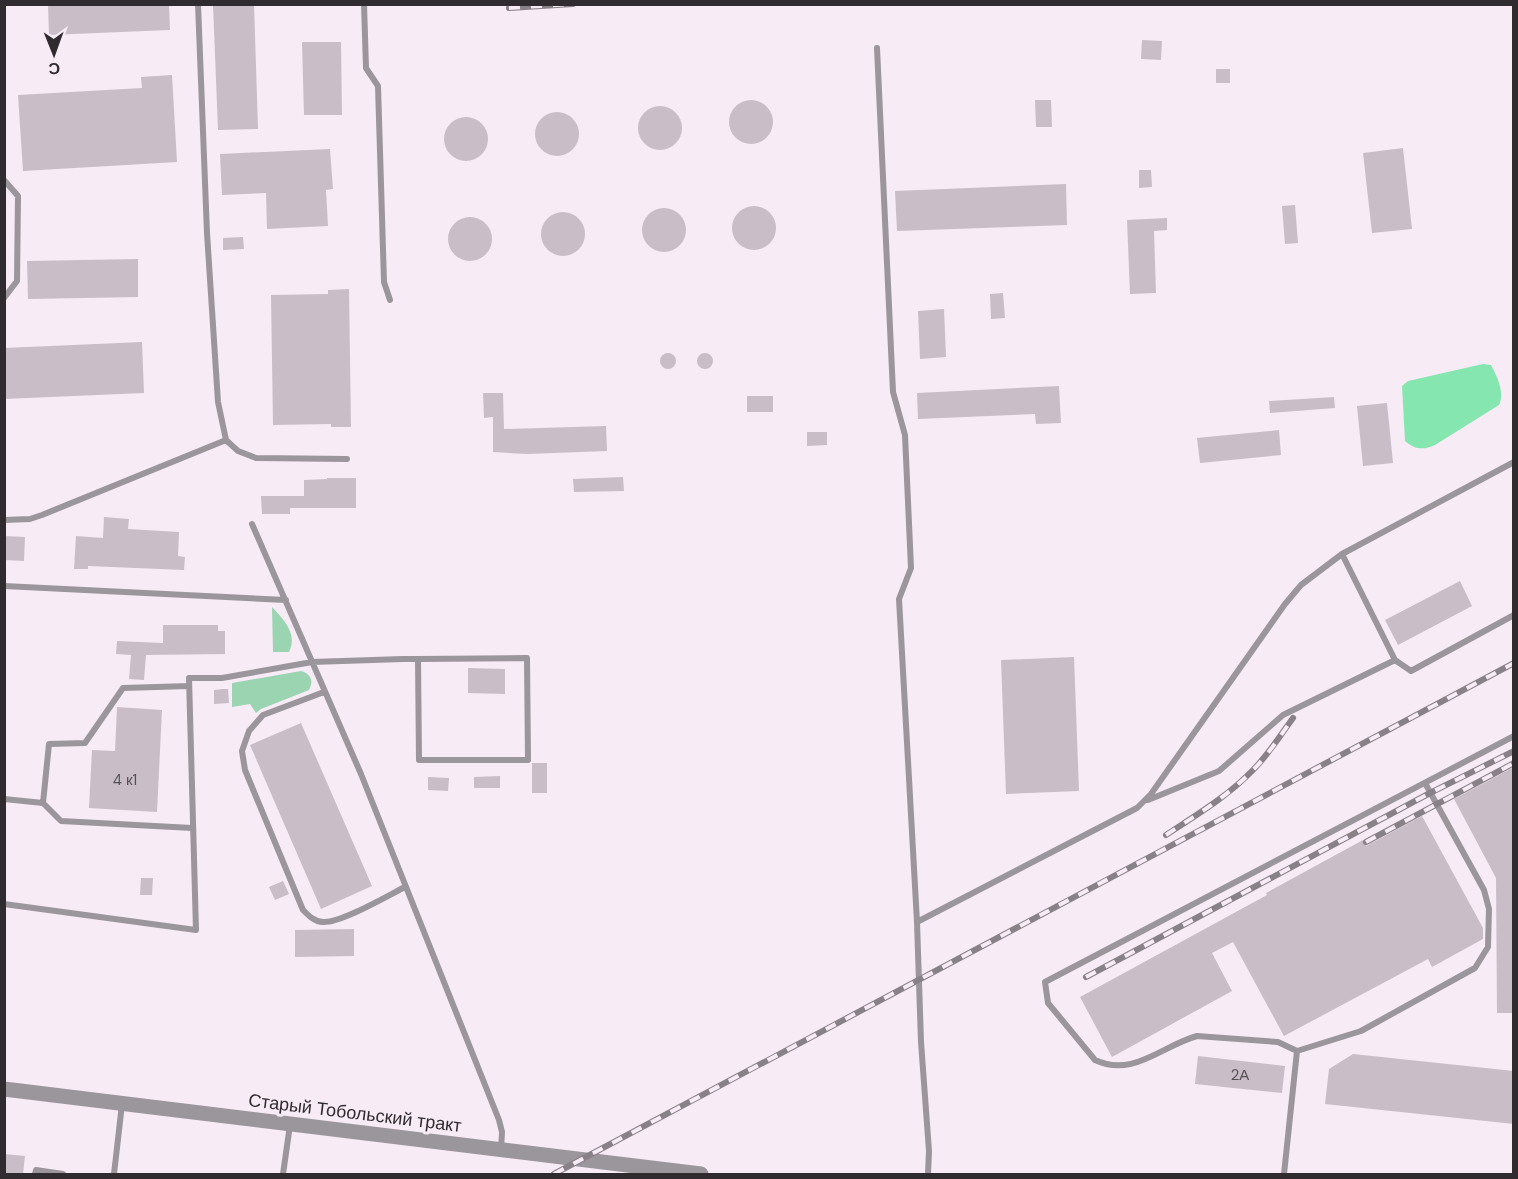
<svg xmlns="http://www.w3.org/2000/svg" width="1518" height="1179" font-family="'DM Sans',sans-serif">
<rect width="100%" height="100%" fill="#f7ebf6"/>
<!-- green -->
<path fill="#9ad4b1" d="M272,607c12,13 26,27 17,45h-16z
M301,671c10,3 13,10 8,19l-48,19 -5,4 -6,-9 -18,3v-24z"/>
<!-- water -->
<path fill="#86e6af" d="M1483,364l8,1c6,11 14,28 8,40l-64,40c-12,5 -20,5 -30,-4l-3,-55 6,-5z"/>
<!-- building -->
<path fill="#c9bdc8" d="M48,4h121l1,26 -121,5z
M213,4h41l4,125 -40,1z
M1142,40l20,1 -1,19 -20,-1z
M302,42h39l1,73h-38z
M1216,69h14v14h-14z
M172,75l5,87 -154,9 -5,-76 124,-7 -1,-11z
M729 122a22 22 0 1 1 44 0a22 22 0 1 1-44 0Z
M1035,100h16l1,27h-16z
M638 128a22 22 0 1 1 44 0a22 22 0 1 1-44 0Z
M535 134a22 22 0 1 1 44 0a22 22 0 1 1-44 0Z
M444 139a22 22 0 1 1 44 0a22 22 0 1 1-44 0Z
M1403,148l9,81 -40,4 -9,-80z
M330,149l3,40 -7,1 2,36 -61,3 -1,-36 -44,2 -2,-41z
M1139,170h12l1,17 -13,1z
M1066,184l1,41 -170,6 -2,-40z
M1295,205l3,38 -13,1 -3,-38z
M732 228a22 22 0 1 1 44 0a22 22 0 1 1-44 0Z
M642 230a22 22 0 1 1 44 0a22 22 0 1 1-44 0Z
M541 234a22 22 0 1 1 44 0a22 22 0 1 1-44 0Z
M448 239a22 22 0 1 1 44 0a22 22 0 1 1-44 0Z
M1167,218v12l-13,1 2,62 -26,1 -3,-74z
M243,237l1,12 -21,1v-12z
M138,259v38l-110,2 -1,-38z
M349,289l2,138h-20v-3l-58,1 -2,-130 57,-1v-4z
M1003,293l2,25 -14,1 -1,-25z
M944,309l2,48 -26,2 -2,-48z
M142,342l2,51 -140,6v-51z
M660 361a8 8 0 1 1 16 0a8 8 0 1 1-16 0Z
M697 361a8 8 0 1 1 16 0a8 8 0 1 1-16 0Z
M1059,386l2,37 -25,1 -1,-10 -117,5 -1,-26z
M483,393h20l1,36 102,-3 1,25 -80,3 -34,-2v-35l-9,1z
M747,396h26v16h-26z
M1334,397l1,11 -65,5 -1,-12z
M1387,403l6,60 -30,3 -6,-60z
M1279,430l2,25 -81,8 -3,-25z
M807,432h20v13l-20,1z
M623,477l1,14 -50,1 -1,-13z
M327,478h29v30h-66v6h-28l-1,-18h43v-16l23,-1z
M104,517l25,2 -1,10 51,3 -1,24 7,1 -1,13 -96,-4v3h-14l2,-33 27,2z
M4,536l21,1 -1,24 -20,-1z
M1460,581l12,25 -74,39 -13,-25z
M163,625h55v6h7v23l-79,1 -2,25 -15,-1 2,-24 -15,-1 1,-13 46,2z
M1074,657l5,134 -73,3 -5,-134z
M468,668l37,1v25l-37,-1z
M223,689h5l1,14 -15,1v-14z
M117,707l45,3 -5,102 -68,-4 3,-58 23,1z
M301,723l71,163 -51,23 -71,-164z
M532,763h15v30h-15z
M1514,767v246h-17l-1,-135 -42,-79z
M500,776v12h-26v-11z
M428,777l21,1 -1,13 -20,-1z
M1422,816l61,112v11l-51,28 -4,-8 -144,77 -51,-94 -21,11 20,38 -120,66 -32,-60 187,-102 -1,-2 97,-53 3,6z
M141,878h12l-1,17h-12z
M283,881l6,13 -14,6 -6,-13z
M354,929v27l-59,1v-27z
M1353,1054l161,17v53l-189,-20 4,-35z
M1198,1056l87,10 -3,27 -87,-9z
M4,1154l21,2 -2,18h-19z"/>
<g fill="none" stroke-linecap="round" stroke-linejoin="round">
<!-- service -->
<path stroke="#9b969b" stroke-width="6" d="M198,4l9,229 11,169 8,38 12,11 18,7 91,1
M364,4l2,64 12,18 6,196 6,18
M877,48l16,344 12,43 6,133 -12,31 18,323 4,120 8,109 -1,23
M4,180l14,16 -1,85 -13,17
M4,520l26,-1 12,-4 184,-75
M252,524l109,250 138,346 3,12 -1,18
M1342,554l53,106
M4,586l282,14
M324,692l-61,23 -14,16 -7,20 3,19 58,140c6,6 12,12 20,12 18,1 64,-26 82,-35
M1425,783l59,107 5,19 -1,38 -13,21 -114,63 -64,20 -19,-9 -81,-6c-36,10 -64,42 -102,24l-47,-57 -3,-21 469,-246
M4,799l39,4 18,18 131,7
M1148,800l71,-29 64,-56 112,-55 16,11 103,-56
M43,803l6,-59 36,-1 38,-55 66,-2
M4,904l192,26 -7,-252h33l90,-16 91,-3h15l109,-1 1,102h-109l-1,-101
M917,922l220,-114 14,-14 134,-190 16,-19 41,-31 172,-92
M35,1174l1,-4 27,4
M114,1174l8,-70
M283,1174l7,-49
M1284,1174l13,-123"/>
<!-- tertiary -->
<path stroke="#9b969b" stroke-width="15" d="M4,1089l697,85"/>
<!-- rail casing -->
<g stroke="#898188" stroke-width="6">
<path id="rail" d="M509,8l64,-4
M1166,835c30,-20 61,-38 87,-65 15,-15 27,-34 40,-52
M1366,842l148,-79
M1086,977l344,-184 84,-42
M554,1174l960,-511"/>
</g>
<!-- rail -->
<use href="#rail" stroke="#f7ebf6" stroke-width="4" stroke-dasharray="11" stroke-linecap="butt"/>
</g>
<g text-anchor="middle" stroke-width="6" stroke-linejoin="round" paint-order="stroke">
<!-- number labels -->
<g font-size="15" fill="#565055">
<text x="125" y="785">4 к1</text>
<text x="1240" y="1080">2А</text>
</g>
<!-- street labels -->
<g font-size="18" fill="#302b2f" stroke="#f7ebf6">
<text transform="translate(355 1113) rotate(7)" y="6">Старый Тобольский тракт</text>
</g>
</g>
<!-- border -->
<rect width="1518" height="1179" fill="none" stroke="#302b2f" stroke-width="12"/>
<!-- north arrow -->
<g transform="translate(54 54) rotate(179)" stroke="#f7ebf6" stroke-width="4.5" paint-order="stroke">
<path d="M0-4.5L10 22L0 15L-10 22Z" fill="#302b2f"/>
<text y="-9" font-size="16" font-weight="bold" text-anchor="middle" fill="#302b2f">С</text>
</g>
</svg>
